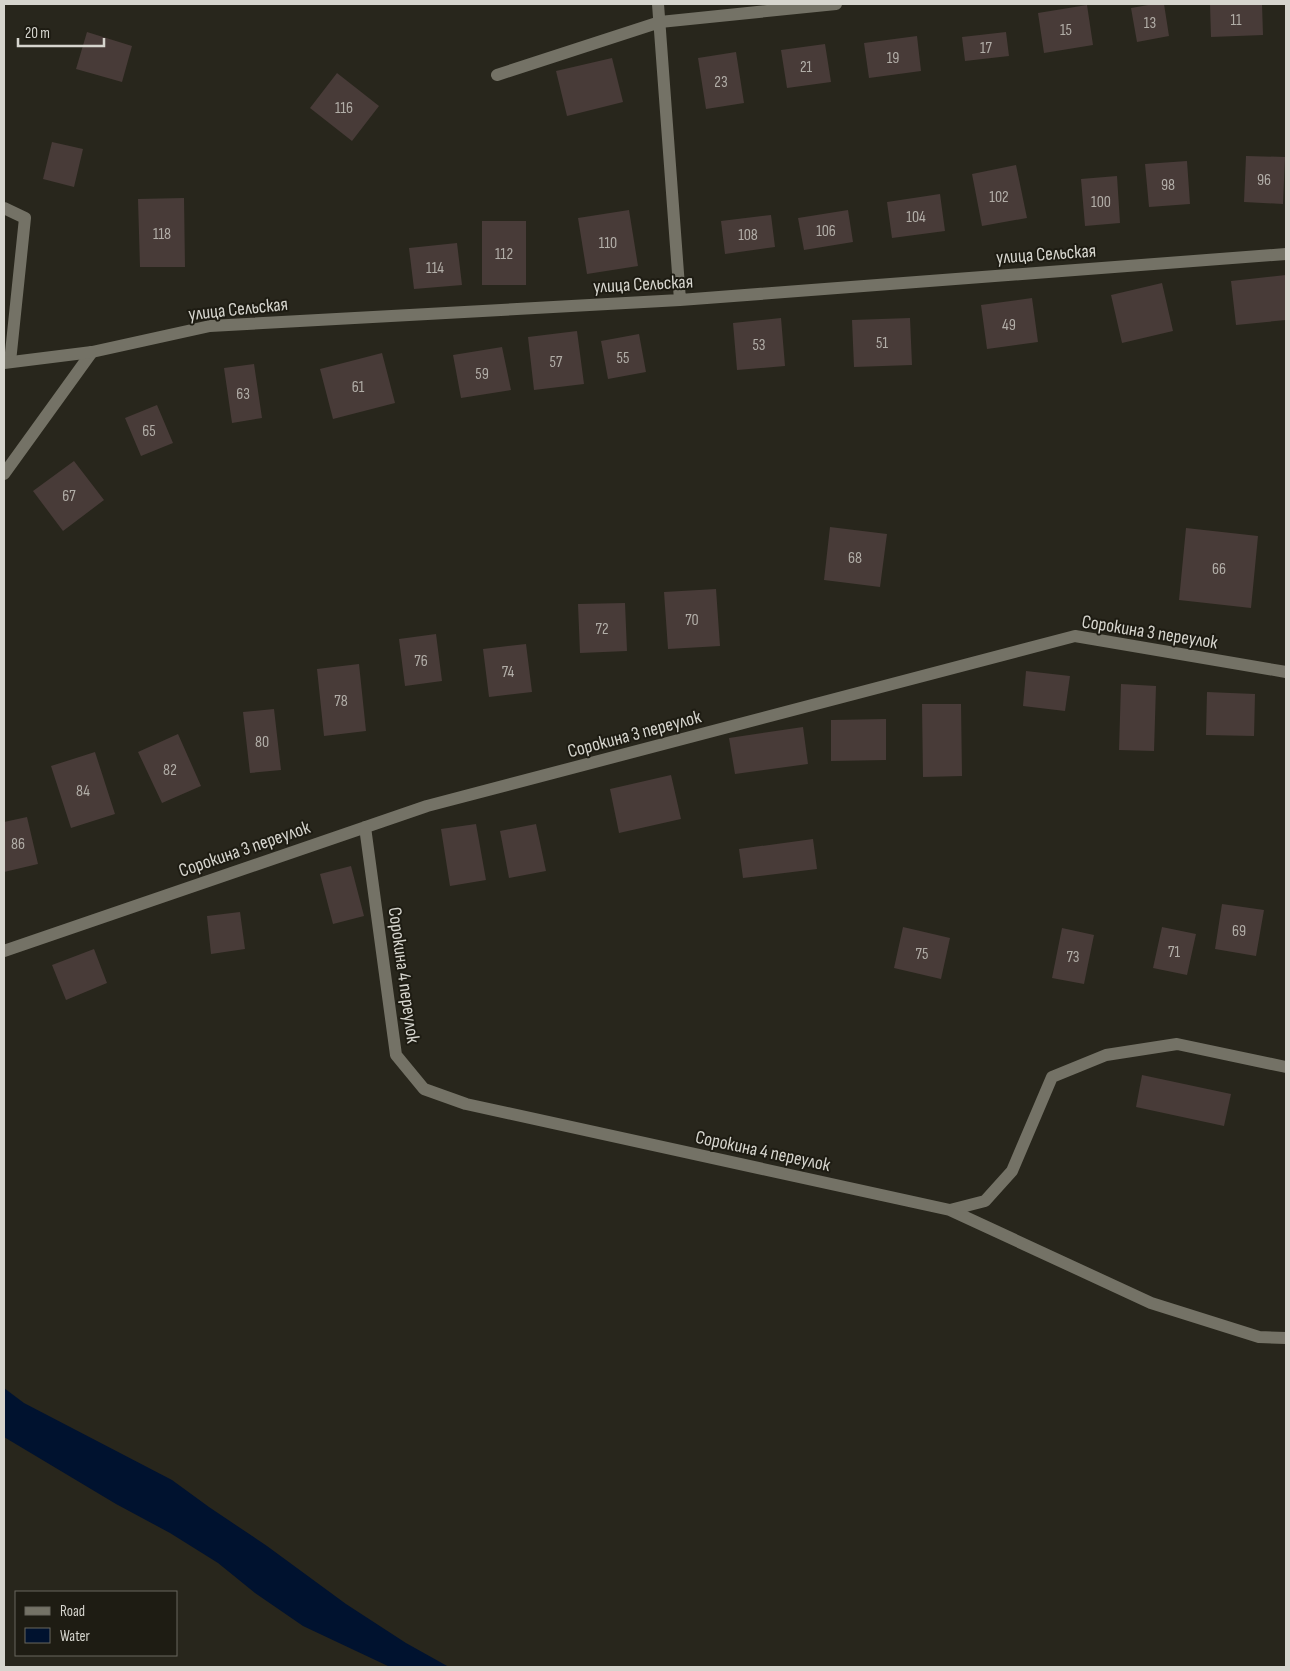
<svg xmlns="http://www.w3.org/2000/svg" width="1290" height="1671" font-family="'Sofia Sans Condensed',sans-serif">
<rect width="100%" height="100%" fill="#28261c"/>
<!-- water -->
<path fill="#00122f" d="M4,1388l20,15 148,77 37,27 58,39 79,58 60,39 43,24h-59l-87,-41 -48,-33 -37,-30 -48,-30 -54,-29 -112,-67z"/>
<!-- building -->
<path fill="#483b38" d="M1154,4h10l5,32 -32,6 -6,-34z
M1210,4h52l1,31 -52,2z
M1087,5l6,40 -49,8 -6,-40z
M87,32l45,14 -10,36 -46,-13z
M1006,32l3,24 -44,5 -3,-24z
M917,36l4,35 -52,7 -5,-35z
M825,44l6,38 -44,6 -6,-38z
M736,52l8,51 -38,6 -8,-51z
M612,58l11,44 -56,14 -11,-45z
M337,73l42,33 -27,35 -42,-33z
M52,142l31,7 -9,38 -31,-8z
M1246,156l39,1 -2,47 -39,-2z
M1187,161l3,43 -41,3 -4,-43z
M1016,165l11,53 -45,8 -10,-52z
M1117,176l3,47 -35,3 -4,-47z
M940,194l5,37 -53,7 -5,-36z
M184,198l1,69h-45l-2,-68z
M629,210l9,56 -51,8 -9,-56z
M848,210l5,32 -49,8 -6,-32z
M771,215l4,32 -50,7 -4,-33z
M482,221h44v64h-44z
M457,243l5,42 -48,4 -5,-41z
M1286,275v45l-50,5 -5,-44z
M1162,283l11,48 -51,12 -11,-48z
M1032,298l6,44 -51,7 -6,-44z
M781,318l4,48 -48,4 -4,-47z
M910,318l2,47 -58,2 -2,-47z
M577,331l7,53 -50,6 -6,-53z
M639,334l7,38 -38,7 -7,-38z
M502,347l9,43 -50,8 -8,-43z
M382,353l13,50 -62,16 -13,-50z
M254,364l8,54 -30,5 -8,-55z
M157,405l16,38 -32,13 -16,-38z
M74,461l30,39 -41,31 -30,-40z
M830,527l57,7 -7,53 -56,-7z
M1186,528l72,8 -7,72 -72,-8z
M716,589l4,57 -52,3 -4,-57z
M625,603l2,48 -47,2 -2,-49z
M436,634l6,47 -37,5 -6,-47z
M526,644l6,48 -43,5 -6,-48z
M359,664l7,67 -42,5 -7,-67z
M1026,671l44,5 -5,35 -42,-5z
M1121,684l35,2 -2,65 -35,-1z
M1207,692l48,2 -1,42 -48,-1z
M922,704h39l1,72 -39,1z
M274,709l7,61 -31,3 -7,-61z
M886,719v41l-55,1v-41z
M803,727l5,37 -73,10 -6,-36z
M178,734l23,52 -39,17 -24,-51z
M95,752l20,62 -44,14 -20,-62z
M671,775l10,44 -62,14 -9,-44z
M27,817l11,47 -34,8v-50z
M476,824l10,56 -36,6 -9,-57z
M536,824l10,47 -37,7 -9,-47z
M813,839l4,30 -74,9 -4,-29z
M351,866l13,50 -31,8 -13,-50z
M1222,904l42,6 -8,46 -41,-7z
M240,912l5,37 -34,5 -4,-38z
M903,927l47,11 -9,41 -47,-11z
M1162,927l34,7 -9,41 -34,-7z
M1062,928l32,7 -10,49 -32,-6z
M94,949l13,34 -41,17 -14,-35z
M1142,1075l89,19 -7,32 -88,-19z"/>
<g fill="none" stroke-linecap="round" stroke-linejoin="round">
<!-- lane -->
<path stroke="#747266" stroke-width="12" d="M4,208l21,10 -15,144
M4,474l88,-122"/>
<!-- street -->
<path stroke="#747266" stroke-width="12" d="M658,4l22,296
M497,75l163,-53 176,-18
M4,363l88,-11 118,-26 470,-26 606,-46
M365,827l31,228 28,34 42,15 484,106 35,-9 27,-30 40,-94 54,-22 71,-11 109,23
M4,951l423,-145 648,-170 211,36
M950,1210l201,93 108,34 27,1"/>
</g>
<g text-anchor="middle" stroke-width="4" stroke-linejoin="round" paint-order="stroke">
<!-- number labels -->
<g font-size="16" fill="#b2aea8">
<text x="1236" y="25">11</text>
<text x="1150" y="28">13</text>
<text x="1066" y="35">15</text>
<text x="986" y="53">17</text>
<text x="893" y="63">19</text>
<text x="806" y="72">21</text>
<text x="721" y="87">23</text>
<text x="344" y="113">116</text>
<text x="1264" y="185">96</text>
<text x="1168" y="190">98</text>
<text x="999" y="202">102</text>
<text x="1101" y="207">100</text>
<text x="916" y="222">104</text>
<text x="826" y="236">106</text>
<text x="162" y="239">118</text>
<text x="748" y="240">108</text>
<text x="608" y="248">110</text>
<text x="504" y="259">112</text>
<text x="435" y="273">114</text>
<text x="1009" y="330">49</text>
<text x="882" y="348">51</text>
<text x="759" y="350">53</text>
<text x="623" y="363">55</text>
<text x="556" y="367">57</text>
<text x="482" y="379">59</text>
<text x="358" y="392">61</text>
<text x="243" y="399">63</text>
<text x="149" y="436">65</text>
<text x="69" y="501">67</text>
<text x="855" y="563">68</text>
<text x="1219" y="574">66</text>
<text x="692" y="625">70</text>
<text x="602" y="634">72</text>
<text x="421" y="666">76</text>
<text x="508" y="677">74</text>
<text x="341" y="706">78</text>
<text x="262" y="747">80</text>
<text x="170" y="775">82</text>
<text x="83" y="796">84</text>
<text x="18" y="849">86</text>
<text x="1239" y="936">69</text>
<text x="1174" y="957">71</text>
<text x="922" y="959">75</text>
<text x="1073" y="962">73</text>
</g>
<!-- street labels -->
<g font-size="19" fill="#d6d5ce" stroke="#1e1c13">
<text transform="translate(1046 253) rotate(-4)" y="7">улица Сельская</text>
<text transform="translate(643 283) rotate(-3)" y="7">улица Сельская</text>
<text transform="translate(238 308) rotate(-6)" y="7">улица Сельская</text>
<text transform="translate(1150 631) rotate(9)" y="7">Сорокина 3 переулок</text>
<text transform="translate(634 733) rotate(-15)" y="7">Сорокина 3 переулок</text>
<text transform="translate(244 848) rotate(-19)" y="7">Сорокина 3 переулок</text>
<text transform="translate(405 975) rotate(82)" y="7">Сорокина 4 переулок</text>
<text transform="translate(763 1150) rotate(12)" y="7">Сорокина 4 переулок</text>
</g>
</g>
<!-- border -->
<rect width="1290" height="1671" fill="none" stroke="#d6d5ce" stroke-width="10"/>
<!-- legend -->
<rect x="15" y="1591" width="162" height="65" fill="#1e1c13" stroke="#68665e"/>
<rect x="25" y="1607" width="25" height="8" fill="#747266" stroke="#68665e"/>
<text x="60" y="1616" font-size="15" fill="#d6d5ce">Road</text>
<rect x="25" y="1628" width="25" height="15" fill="#00122f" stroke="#68665e"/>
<text x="60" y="1641" font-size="15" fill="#d6d5ce">Water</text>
<!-- scale -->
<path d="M18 38v8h86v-8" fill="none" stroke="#d6d5ce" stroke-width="2.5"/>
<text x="25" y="38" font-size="15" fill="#d6d5ce" stroke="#1e1c13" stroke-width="4" paint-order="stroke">20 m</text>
</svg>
